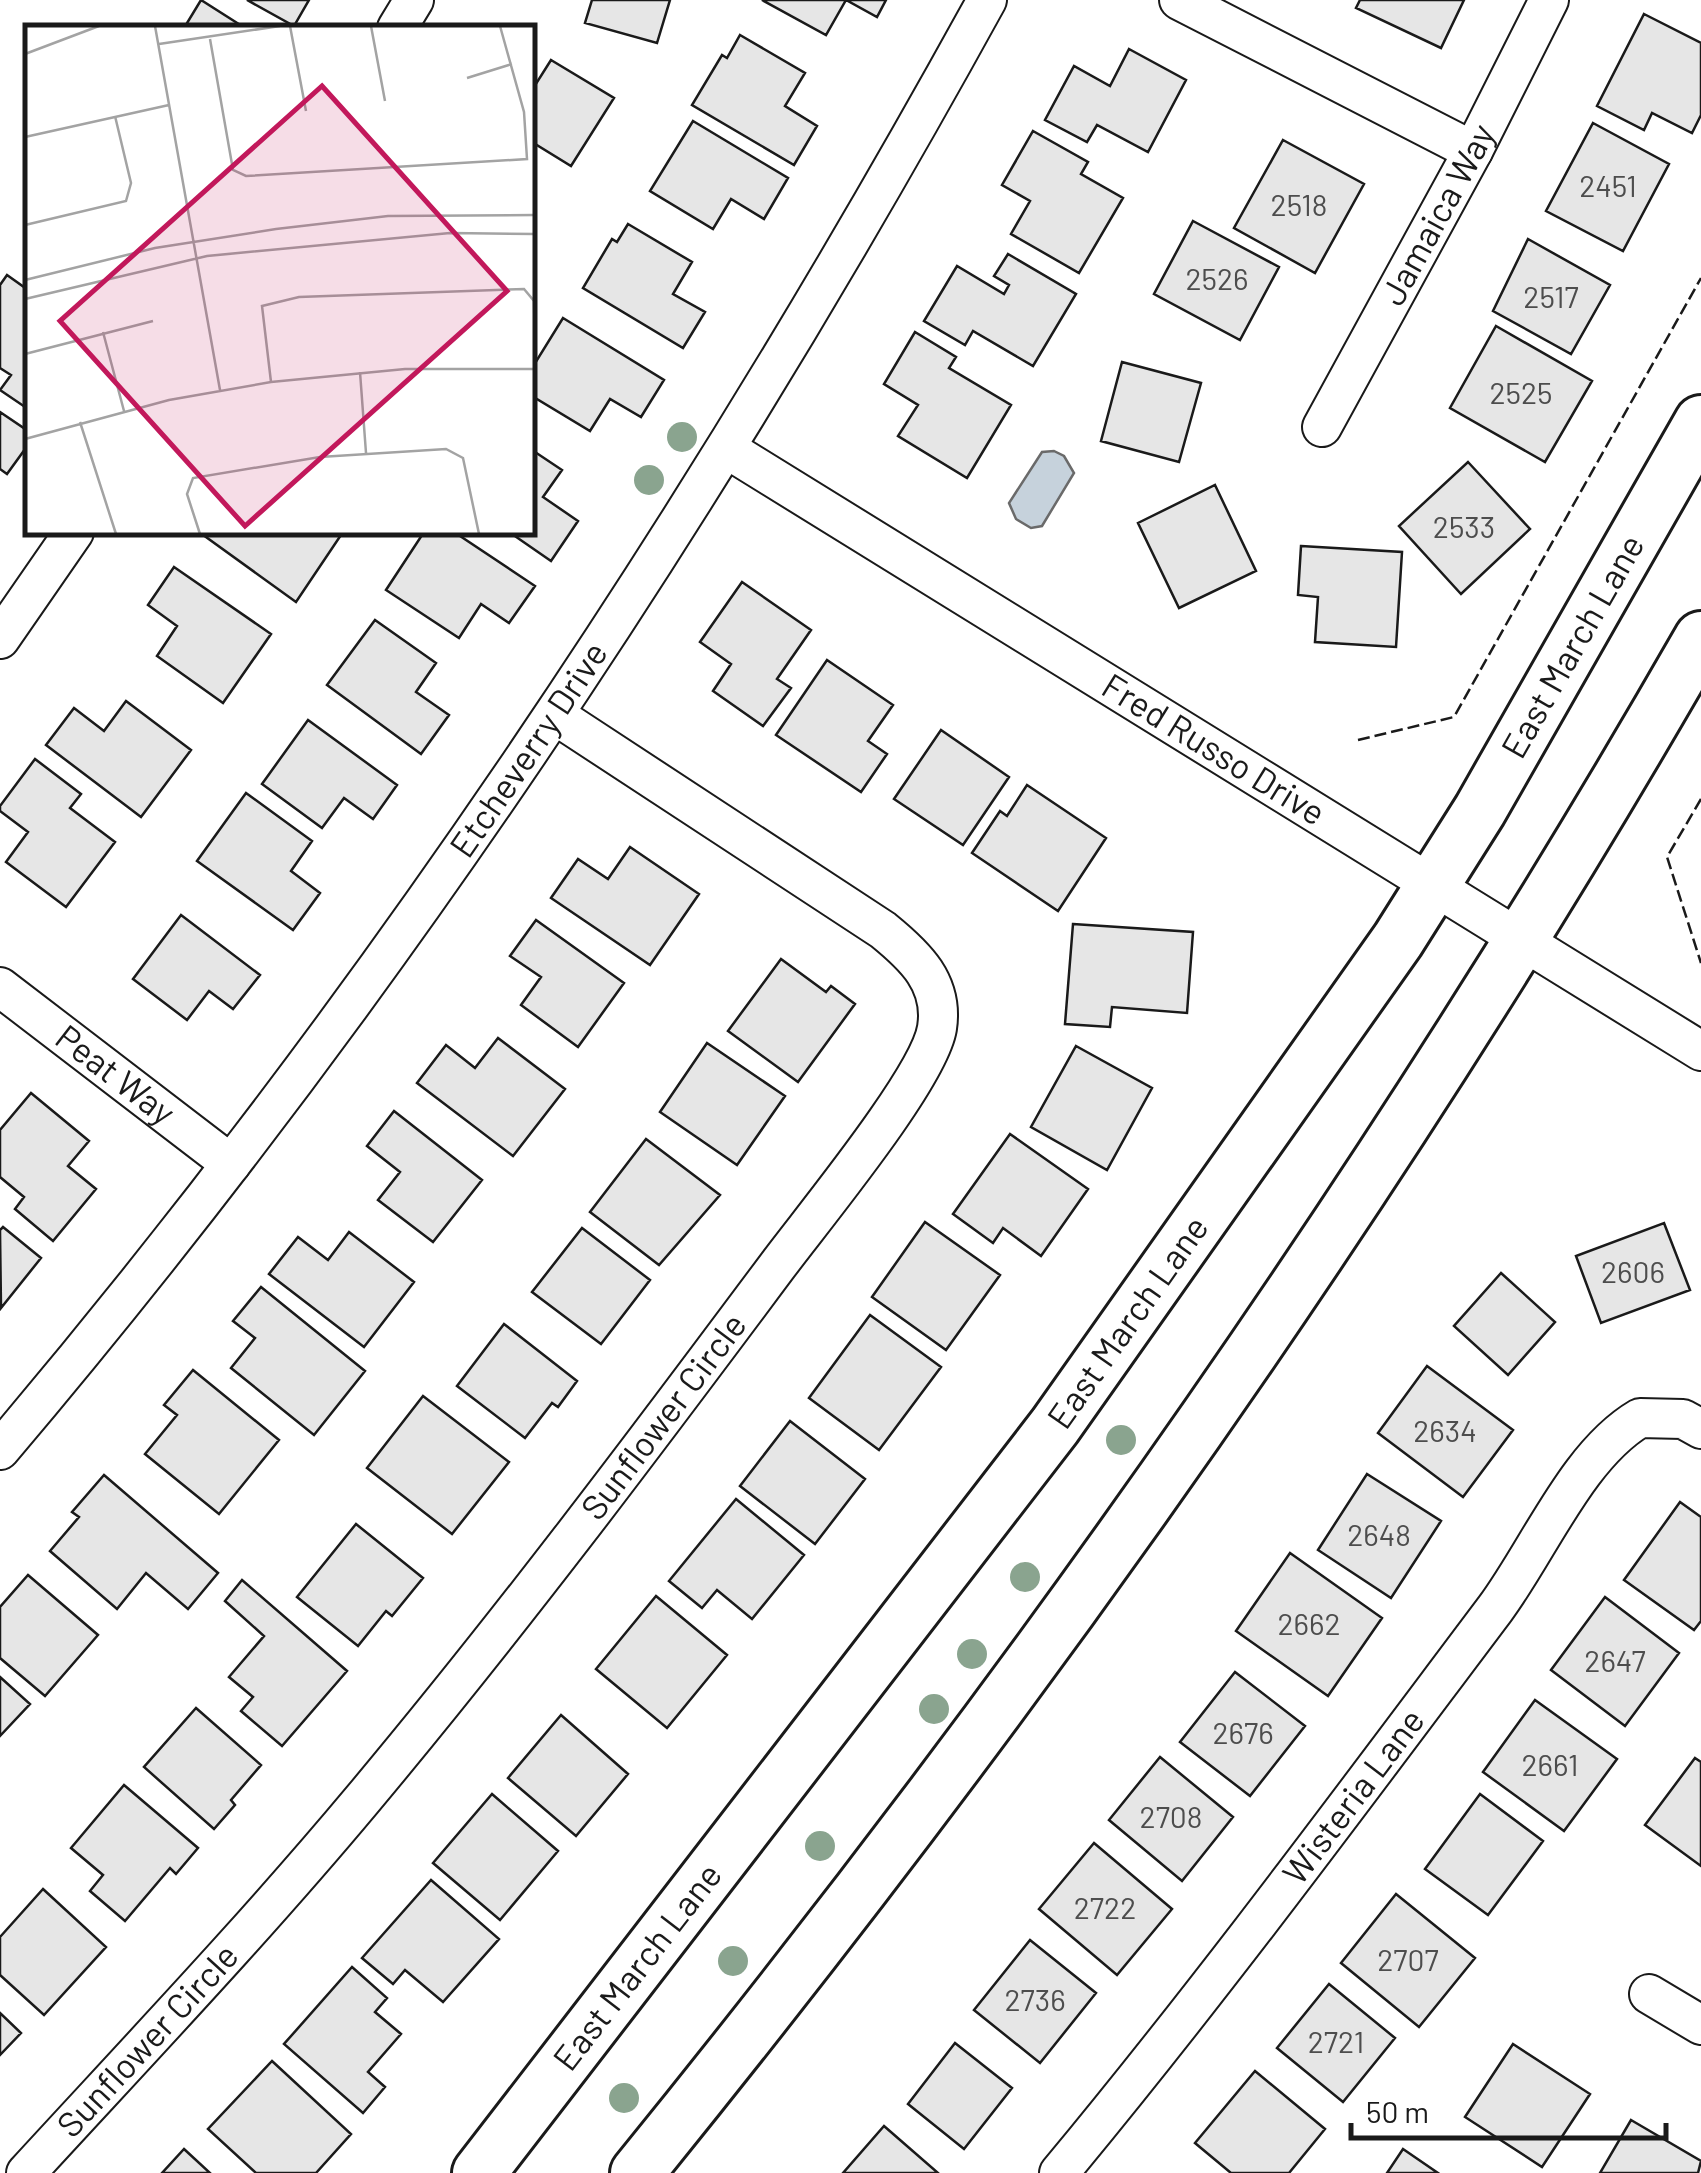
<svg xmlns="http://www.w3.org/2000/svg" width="1701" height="2173" font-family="Barlow,sans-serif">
<rect width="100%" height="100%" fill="#fff"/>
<!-- water -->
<path fill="#c6d2dc" stroke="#6a6a6a" stroke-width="2.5" d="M1054,451l10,5 10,17 -32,53 -11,2 -15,-9 -7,-16 33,-51z"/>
<!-- building -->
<path fill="#e6e6e6" stroke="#1a1a1a" stroke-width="2.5" d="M201,0l44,28h-61z
M247,0h62l-15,26z
M592,0h78l-13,43 -72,-20z
M762,0h124l-9,17 -31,-17 -20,35z
M1360,0h104l-23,48 -85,-40z
M1644,14l57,29v72l-9,18 -40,-20 -8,17 -47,-24z
M740,35l65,38 -20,33 32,20 -23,39 -102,-60 30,-50 5,3z
M1129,49l57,31 -38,72 -51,-27 -10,17 -42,-22 29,-54 36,20z
M551,60l63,38 -43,68 -39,-24v-52z
M693,121l95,57 -24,41 -33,-20 -18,30 -63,-38z
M1593,123l76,41 -46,87 -77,-40z
M1033,131l55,31 -7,12 42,24 -44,75 -68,-39 19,-33 -28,-16z
M1283,140l81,44 -49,89 -81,-45z
M1193,221l86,46 -39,73 -86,-46z
M628,224l64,38 -19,32 32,18 -22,36 -100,-60 29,-49 5,3z
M1528,239l82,46 -39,69 -78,-43z
M1008,254l68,40 -43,72 -60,-35 -8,14 -41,-24 33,-55 47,28 5,-9 -15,-9z
M7,275l21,15v119l-28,-19 11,-15 -11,-7v-83z
M563,318l101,62 -23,37 -31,-18 -20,32 -58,-35v-28z
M1496,326l96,55 -47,81 -95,-54z
M915,332l41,25 -7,11 62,37 -44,73 -69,-42 20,-31 -34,-21z
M1122,362l79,21 -22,79 -78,-21z
M0,412l28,19v14l-21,29 -7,-5z
M532,450l30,20 -19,27 35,24 -27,40 -42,-29h23z
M1468,462l62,67 -69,65 -62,-68z
M1215,485l41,86 -77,37 -41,-85z
M199,532h144l-47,70z
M424,532h30l81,54 -26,37 -28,-19 -22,34 -73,-48z
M1301,546l101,6 -6,95 -81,-5 3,-45 -20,-2z
M174,567l97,67 -48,69 -66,-47 20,-30 -29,-21z
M742,582l69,48 -34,49 14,9 -28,38 -50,-35 18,-27 -31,-22z
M375,620l61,43 -20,29 33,23 -28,39 -94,-69z
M827,660l66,45 -25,36 19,13 -26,38 -85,-57z
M126,701l65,49 -50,67 -95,-72 28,-37 30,23z
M308,720l89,65 -24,34 -29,-21 -22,30 -60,-44z
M941,730l68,47 -46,68 -69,-46z
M35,759l46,35 -11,14 45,34 -49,65 -60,-45 22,-30 -28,-21v-5z
M1027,785l79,53 -48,73 -86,-58 28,-42 7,5z
M246,793l66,48 -21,30 29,22 -27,37 -96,-69z
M630,847l69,47 -49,71 -99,-67 27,-39 30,20z
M181,915l79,60 -27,34 -24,-18 -22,29 -54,-41z
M536,920l88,63 -46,64 -57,-42 20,-28 -31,-21z
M1073,924l120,8 -6,81 -75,-6 -2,20 -45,-3z
M781,959l45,33 5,-6 24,18 -57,78 -70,-51z
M498,1038l67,51 -52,67 -96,-73 29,-38 29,23z
M707,1043l78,53 -48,69 -77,-53z
M1076,1046l76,42 -45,82 -76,-43z
M31,1093l58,48 -21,25 28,23 -43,52 -38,-32 9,-12 -24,-20v-47z
M394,1111l88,69 -49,62 -55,-42 22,-28 -33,-26z
M1010,1134l78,55 -47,67 -38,-28 -10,15 -40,-29z
M646,1139l74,56 -61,70 -69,-53z
M925,1222l75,53 -54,75 -74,-53z
M1664,1223l26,67 -89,33 -25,-67z
M3,1227l38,31 -40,50 -1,-78z
M582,1228l68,52 -49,64 -69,-52z
M349,1232l65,50 -50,65 -95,-73 29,-37 30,23z
M1501,1273l54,49 -47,53 -54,-49z
M261,1287l104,84 -51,64 -83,-67 24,-30 -22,-17z
M870,1315l71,52 -62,83 -70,-52z
M504,1324l73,57 -19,26 -6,-4 -27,35 -68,-52z
M1427,1366l86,64 -50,67 -85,-64z
M193,1370l86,70 -60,74 -74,-60 32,-39 -13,-10z
M423,1396l86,66 -57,72 -85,-66z
M790,1421l75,58 -50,65 -75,-58z
M1367,1474l74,47 -50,77 -73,-48z
M104,1475l114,98 -30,36 -42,-36 -29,36 -67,-58 29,-34 -7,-5z
M736,1499l68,56 -52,64 -35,-29 -15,18 -33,-27z
M1680,1502l21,15v104l-7,9 -70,-50z
M356,1524l67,54 -31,38 -6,-5 -28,35 -61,-49z
M1290,1553l92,65 -54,78 -92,-65z
M28,1575l70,60 -53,61 -45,-38v-51z
M242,1580l105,91 -65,75 -41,-35 12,-14 -24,-20 35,-41 -39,-35z
M656,1596l71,59 -60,73 -71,-59z
M1605,1597l74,56 -54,73 -74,-56z
M1235,1672l70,54 -55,70 -70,-54z
M0,1677l30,27 -30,32z
M1535,1700l82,59 -53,72 -81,-59z
M196,1708l65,57 -30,35 4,5 -21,24 -70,-62z
M561,1715l67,59 -52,62 -68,-58z
M1160,1757l73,60 -51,64 -73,-61z
M1695,1758l6,4v104l-56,-41z
M124,1785l74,63 -22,26 -6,-6 -45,53 -35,-30 13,-16 -32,-27z
M492,1794l66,57 -58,69 -67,-57z
M1480,1794l63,47 -55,74 -63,-46z
M1094,1843l78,66 -55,66 -78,-66z
M431,1880l68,59 -56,63 -38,-32 -12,14 -31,-26z
M43,1889l63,58 -62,68 -44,-40v-38z
M1396,1894l79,64 -56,69 -78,-64z
M1030,1940l66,53 -56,70 -66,-53z
M352,1967l35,31 -12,14 26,22 -33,38 17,15 -22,26 -79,-69z
M1329,1984l66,54 -52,64 -66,-54z
M0,2013l21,20 -21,22z
M955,2043l57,45 -48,61 -56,-45z
M1513,2044l77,50 -48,73 -77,-50z
M272,2061l79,73 -35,39h-60l-48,-44z
M1255,2071l70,58 -36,44h-58l-36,-30z
M1631,2120l70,41 -3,12h-98z
M884,2126l54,47h-95z
M184,2149l26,24h-48z
M1403,2149l35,24h-51z"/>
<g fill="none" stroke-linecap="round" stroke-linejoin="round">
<!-- minor casing -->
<g stroke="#1a1a1a" stroke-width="42">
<g id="minor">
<path d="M1179,0l294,151"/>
<path d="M397,28l17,-28"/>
<path id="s1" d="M1322,427l151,-276 76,-151"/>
<path id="s2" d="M727,449l974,602"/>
<path d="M0,639l74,-107"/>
<path id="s3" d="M0,987l231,177"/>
<path id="s4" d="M0,1450c379,-447 705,-937 987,-1450"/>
<path d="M1649,1994l52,31"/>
<path id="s5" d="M26,2173c113,-123 229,-245 336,-373 145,-173 281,-354 416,-535 35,-47 151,-187 159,-237 7,-45 -22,-72 -54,-98l-328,-215"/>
<path id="s6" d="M1059,2173c152,-183 293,-374 436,-564 44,-59 82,-154 145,-191l43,1 18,10"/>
</g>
</g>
<!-- secondary casing -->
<g stroke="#1a1a1a" stroke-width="58">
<g id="secondary">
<path id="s7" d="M479,2173l576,-747 343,-486 82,-130 221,-388"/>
<path d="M637,2173c392,-483 755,-996 1064,-1535"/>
</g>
</g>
<!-- minor -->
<use href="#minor" stroke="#fff" stroke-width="38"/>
<!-- secondary -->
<use href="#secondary" stroke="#fff" stroke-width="52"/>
<!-- fence -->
<path stroke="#1a1a1a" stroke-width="2.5" stroke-dasharray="12 5" stroke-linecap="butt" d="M1358,740l96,-23 247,-439
M1701,799l-34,58 34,106"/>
</g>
<!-- trees -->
<g fill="#8aa48f">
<circle cx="682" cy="437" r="15"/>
<circle cx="649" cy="480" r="15"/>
<circle cx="1121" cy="1440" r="15"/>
<circle cx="1025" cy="1577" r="15"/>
<circle cx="972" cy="1654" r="15"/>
<circle cx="934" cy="1709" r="15"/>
<circle cx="820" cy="1846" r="15"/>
<circle cx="733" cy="1961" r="15"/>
<circle cx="624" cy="2098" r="15"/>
</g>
<g text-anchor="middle" stroke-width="8" stroke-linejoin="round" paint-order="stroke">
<!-- number labels -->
<g font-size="30" fill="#4d4d4d">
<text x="1608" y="197">2451</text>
<text x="1299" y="216">2518</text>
<text x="1217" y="290">2526</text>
<text x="1551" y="308">2517</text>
<text x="1521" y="404">2525</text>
<text x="1464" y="538">2533</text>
<text x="1633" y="1283">2606</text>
<text x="1445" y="1442">2634</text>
<text x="1379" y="1546">2648</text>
<text x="1309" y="1635">2662</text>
<text x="1615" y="1672">2647</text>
<text x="1243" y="1744">2676</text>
<text x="1550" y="1776">2661</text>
<text x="1171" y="1828">2708</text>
<text x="1105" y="1919">2722</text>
<text x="1408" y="1971">2707</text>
<text x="1035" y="2011">2736</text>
<text x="1336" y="2053">2721</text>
</g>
<!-- street labels -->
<g font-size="35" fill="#1a1a1a" stroke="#fff">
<text dy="12" stroke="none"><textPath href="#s1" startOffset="242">Jamaica Way</textPath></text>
<text dy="12" stroke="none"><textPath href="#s7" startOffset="1880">East March Lane</textPath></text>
<text dy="12" stroke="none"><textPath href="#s4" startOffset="878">Etcheverry Drive</textPath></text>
<text dy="12" stroke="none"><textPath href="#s2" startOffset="572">Fred Russo Drive</textPath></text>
<text dy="12" stroke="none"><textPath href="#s3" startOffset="145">Peat Way</textPath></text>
<text dy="12" stroke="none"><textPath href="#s7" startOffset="1070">East March Lane</textPath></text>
<text dy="12" stroke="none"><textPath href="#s5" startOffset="990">Sunflower Circle</textPath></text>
<text dy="12" stroke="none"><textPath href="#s6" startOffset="478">Wisteria Lane</textPath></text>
<text dy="12" stroke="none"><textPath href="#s7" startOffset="260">East March Lane</textPath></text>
<text dy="12" stroke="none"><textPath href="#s5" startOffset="180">Sunflower Circle</textPath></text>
</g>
</g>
<!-- overview -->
<g transform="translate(25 25)">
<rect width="510" height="510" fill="#fff"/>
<path fill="none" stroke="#a3a3a3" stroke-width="2.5" d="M130,1l65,364M265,1l16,85M346,1l14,75M185,14l23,131 13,6 281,-17 -3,-47 -24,-86M134,19l121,-18M0,29l74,-28M442,53l45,-14M0,112l144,-32M0,200l101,-24 5,-18 -16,-67M0,255l130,-32 121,-19 112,-13 147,-1M0,274l182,-43 243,-23 85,1M78,307l21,79M0,329l128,-33M335,347l6,81M246,357l-9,-76 37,-9 225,-8 10,12 1,54M55,397l36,112M0,414l144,-39 102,-18 134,-13h130M175,509l-13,-40 6,-16 127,-21 126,-8 17,9 16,76"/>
<path fill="#c2185b" fill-opacity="0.15" stroke="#c2185b" stroke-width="5" d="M297,61l185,205 -262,235 -185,-205z"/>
<rect width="510" height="510" fill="none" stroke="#1a1a1a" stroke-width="5"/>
</g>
<!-- scale -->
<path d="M1351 2123v15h315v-15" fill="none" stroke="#1a1a1a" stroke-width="5"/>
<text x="1366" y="2123" font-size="30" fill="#1a1a1a" stroke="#ffffff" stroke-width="8" paint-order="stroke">50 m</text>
</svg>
